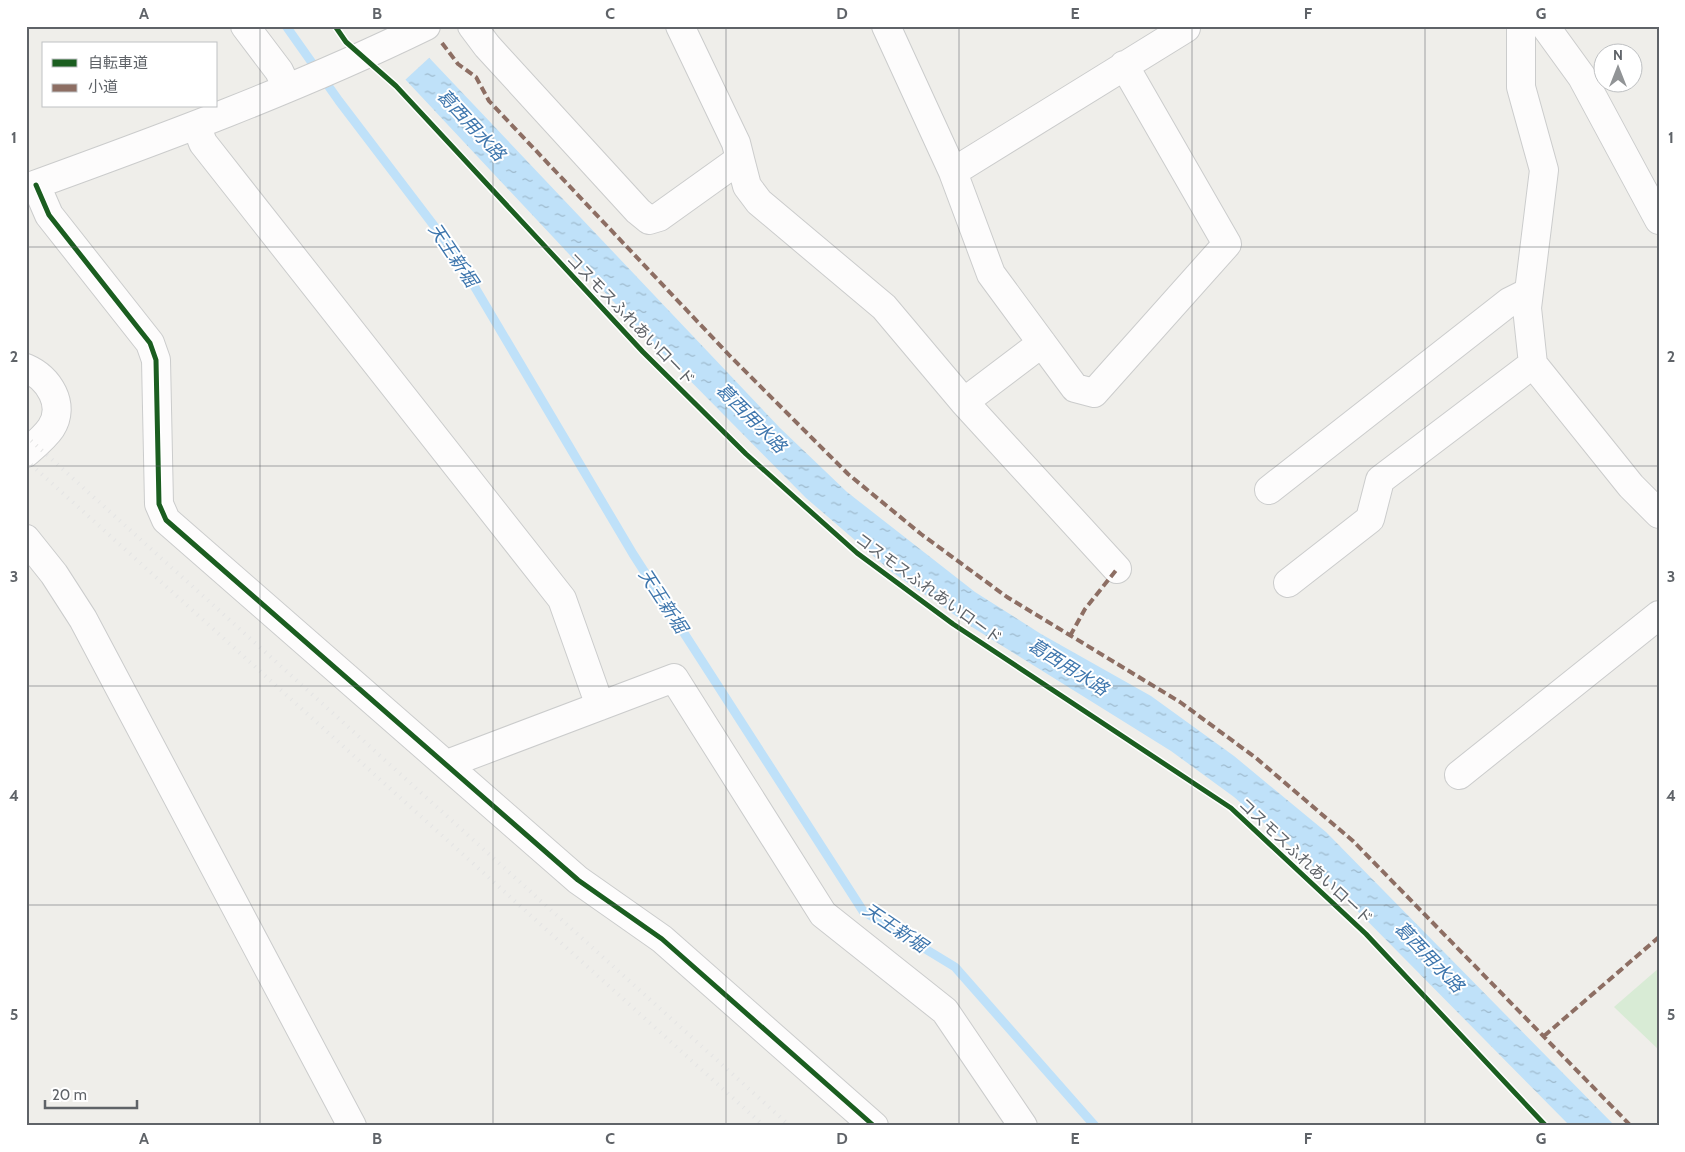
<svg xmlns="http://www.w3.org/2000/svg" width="1685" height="1152" font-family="Cabin,'Noto Sans JP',sans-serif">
<defs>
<pattern id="water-ripples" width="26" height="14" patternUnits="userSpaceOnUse" patternTransform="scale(1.25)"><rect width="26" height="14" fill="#bfe1f9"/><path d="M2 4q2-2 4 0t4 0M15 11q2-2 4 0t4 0" fill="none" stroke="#9ebacd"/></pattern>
</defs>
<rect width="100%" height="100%" fill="#efeeea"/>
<!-- garden -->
<path fill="#d8ebd5" d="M1659,968v82l-45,-43z"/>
<!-- water -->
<path fill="url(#water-ripples)" d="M418,46l362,382 67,64 128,100 66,42 110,62 83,60 92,76 289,294h-45l-254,-257 -82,-72 -63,-46 -199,-124 -80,-55 -86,-74 -164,-166 -238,-254z"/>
<!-- pier -->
<path fill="#efeeea" d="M365,26h42l23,31 -26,24z"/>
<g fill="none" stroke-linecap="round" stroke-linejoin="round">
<!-- stream -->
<path stroke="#bfe1f9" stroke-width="9" d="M286,26l53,75 115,151 179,302 230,357 92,56 140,159"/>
<!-- minor casing -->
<g stroke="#cbcccc" stroke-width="30">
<path id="minor" d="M245,26l34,45 8,17
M472,26l15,20 151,165 11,9 10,-3 81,-58 -4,-16 -56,-117
M886,26l67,146 38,102 84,114 19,5 133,-149 -103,-179
M1521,26v61l23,83 -17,138 6,56 98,122 28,28
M1545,26l37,51 77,143
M196,125l7,18 359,456 38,107
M740,159l7,27 12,16 125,105 80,95 153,167
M953,172l233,-144
M36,185l13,30 101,128 6,17 3,144 7,16 412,360 84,59 212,187
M26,188c135,-49 271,-99 400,-162
M26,368c23,10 40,37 25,60 -6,9 -17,18 -25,25
M964,402l78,-59
M1269,490l240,-188 20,-10
M26,539l28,35 29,45 269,507
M1288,583l82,-64 10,-39 153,-116
M447,764l227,-86 149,236 122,97 78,115
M1459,775l200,-160"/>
</g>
<!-- minor -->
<use href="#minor" stroke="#fdfcfc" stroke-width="28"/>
<!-- rail -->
<path stroke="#e4e4e4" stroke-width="4" stroke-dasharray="1 6" stroke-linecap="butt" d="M26,436l764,690
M26,460l738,666"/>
<!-- quiet -->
<path stroke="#8d6e63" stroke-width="4" stroke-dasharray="8 4" stroke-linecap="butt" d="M442,43l16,21 18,13 13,24 241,255 118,118 73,60 86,63 173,105 76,56 97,83 278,285
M1070,636l15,-27 32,-40
M1544,1036l115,-99"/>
<!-- cycleway casing -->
<g stroke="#fff" stroke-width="8">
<path id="cycleway" d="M335,26l11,16 50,44 247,266 103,102 111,99 96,71 278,184 135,126 180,192
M36,185l13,30 101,128 6,17 3,144 7,16 412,360 84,59 212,187"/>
</g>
<!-- cycleway -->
<use href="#cycleway" stroke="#1b5e20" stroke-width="5"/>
</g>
<!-- grid -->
<path fill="none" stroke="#5f6368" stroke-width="1" stroke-opacity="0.55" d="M260,26v1100M493,26v1100M726,26v1100M959,26v1100M1192,26v1100M1425,26v1100M26,247h1633M26,466h1633M26,686h1633M26,905h1633"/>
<g text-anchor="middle" stroke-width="4" stroke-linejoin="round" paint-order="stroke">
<!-- street labels -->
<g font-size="16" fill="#5f6368" stroke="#fff">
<text transform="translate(631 319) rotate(46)" y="6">コスモスふれあいロード</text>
<text transform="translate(929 588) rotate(36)" y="6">コスモスふれあいロード</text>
<text transform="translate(1306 861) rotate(43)" y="6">コスモスふれあいロード</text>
</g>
<!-- water labels -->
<g font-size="18" font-style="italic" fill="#3e76ad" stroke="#fff">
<text transform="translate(471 125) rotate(47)" y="6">葛西用水路</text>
<text transform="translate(453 255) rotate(56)" y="6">天王新堀</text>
<text transform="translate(751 418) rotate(45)" y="6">葛西用水路</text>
<text transform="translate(663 601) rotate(57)" y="6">天王新堀</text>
<text transform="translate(1068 667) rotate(32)" y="6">葛西用水路</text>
<text transform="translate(895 928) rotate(34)" y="6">天王新堀</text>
<text transform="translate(1429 957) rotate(46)" y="6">葛西用水路</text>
</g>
</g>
<!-- border -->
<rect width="1685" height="1152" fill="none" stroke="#ffffff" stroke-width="55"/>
<!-- legend -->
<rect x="42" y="42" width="175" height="65" fill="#ffffff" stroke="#bfc1c3"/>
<rect x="52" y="59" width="25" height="8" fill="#1b5e20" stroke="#bfc1c3"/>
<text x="88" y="68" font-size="15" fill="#5f6368">自転車道</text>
<rect x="52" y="84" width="25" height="8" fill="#8d6e63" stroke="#bfc1c3"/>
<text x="88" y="92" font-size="15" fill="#5f6368">小道</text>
<!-- north arrow -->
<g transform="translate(1618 68)"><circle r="24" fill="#ffffff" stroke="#bfc1c3"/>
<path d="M0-4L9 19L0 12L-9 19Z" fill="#919496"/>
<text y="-8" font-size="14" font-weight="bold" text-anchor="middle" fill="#5f6368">N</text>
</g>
<!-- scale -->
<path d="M45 1100v8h92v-8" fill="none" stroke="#5f6368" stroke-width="2.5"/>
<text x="52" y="1100" font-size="15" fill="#5f6368" stroke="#ffffff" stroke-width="4" paint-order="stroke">20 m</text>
<rect x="28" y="28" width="1630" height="1096" fill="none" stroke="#5f6368" stroke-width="2"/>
<g font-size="16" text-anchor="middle" font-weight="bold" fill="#5f6368">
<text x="144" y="19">A</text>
<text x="377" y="19">B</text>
<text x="610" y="19">C</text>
<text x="842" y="19">D</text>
<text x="1075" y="19">E</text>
<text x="1308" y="19">F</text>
<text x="1541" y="19">G</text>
<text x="14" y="143">1</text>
<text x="1671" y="143">1</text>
<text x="14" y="362">2</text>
<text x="1671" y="362">2</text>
<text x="14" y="582">3</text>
<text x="1671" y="582">3</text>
<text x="14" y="801">4</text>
<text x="1671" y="801">4</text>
<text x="14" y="1020">5</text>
<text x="1671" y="1020">5</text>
<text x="144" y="1144">A</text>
<text x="377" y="1144">B</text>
<text x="610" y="1144">C</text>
<text x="842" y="1144">D</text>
<text x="1075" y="1144">E</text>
<text x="1308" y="1144">F</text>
<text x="1541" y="1144">G</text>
</g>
</svg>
